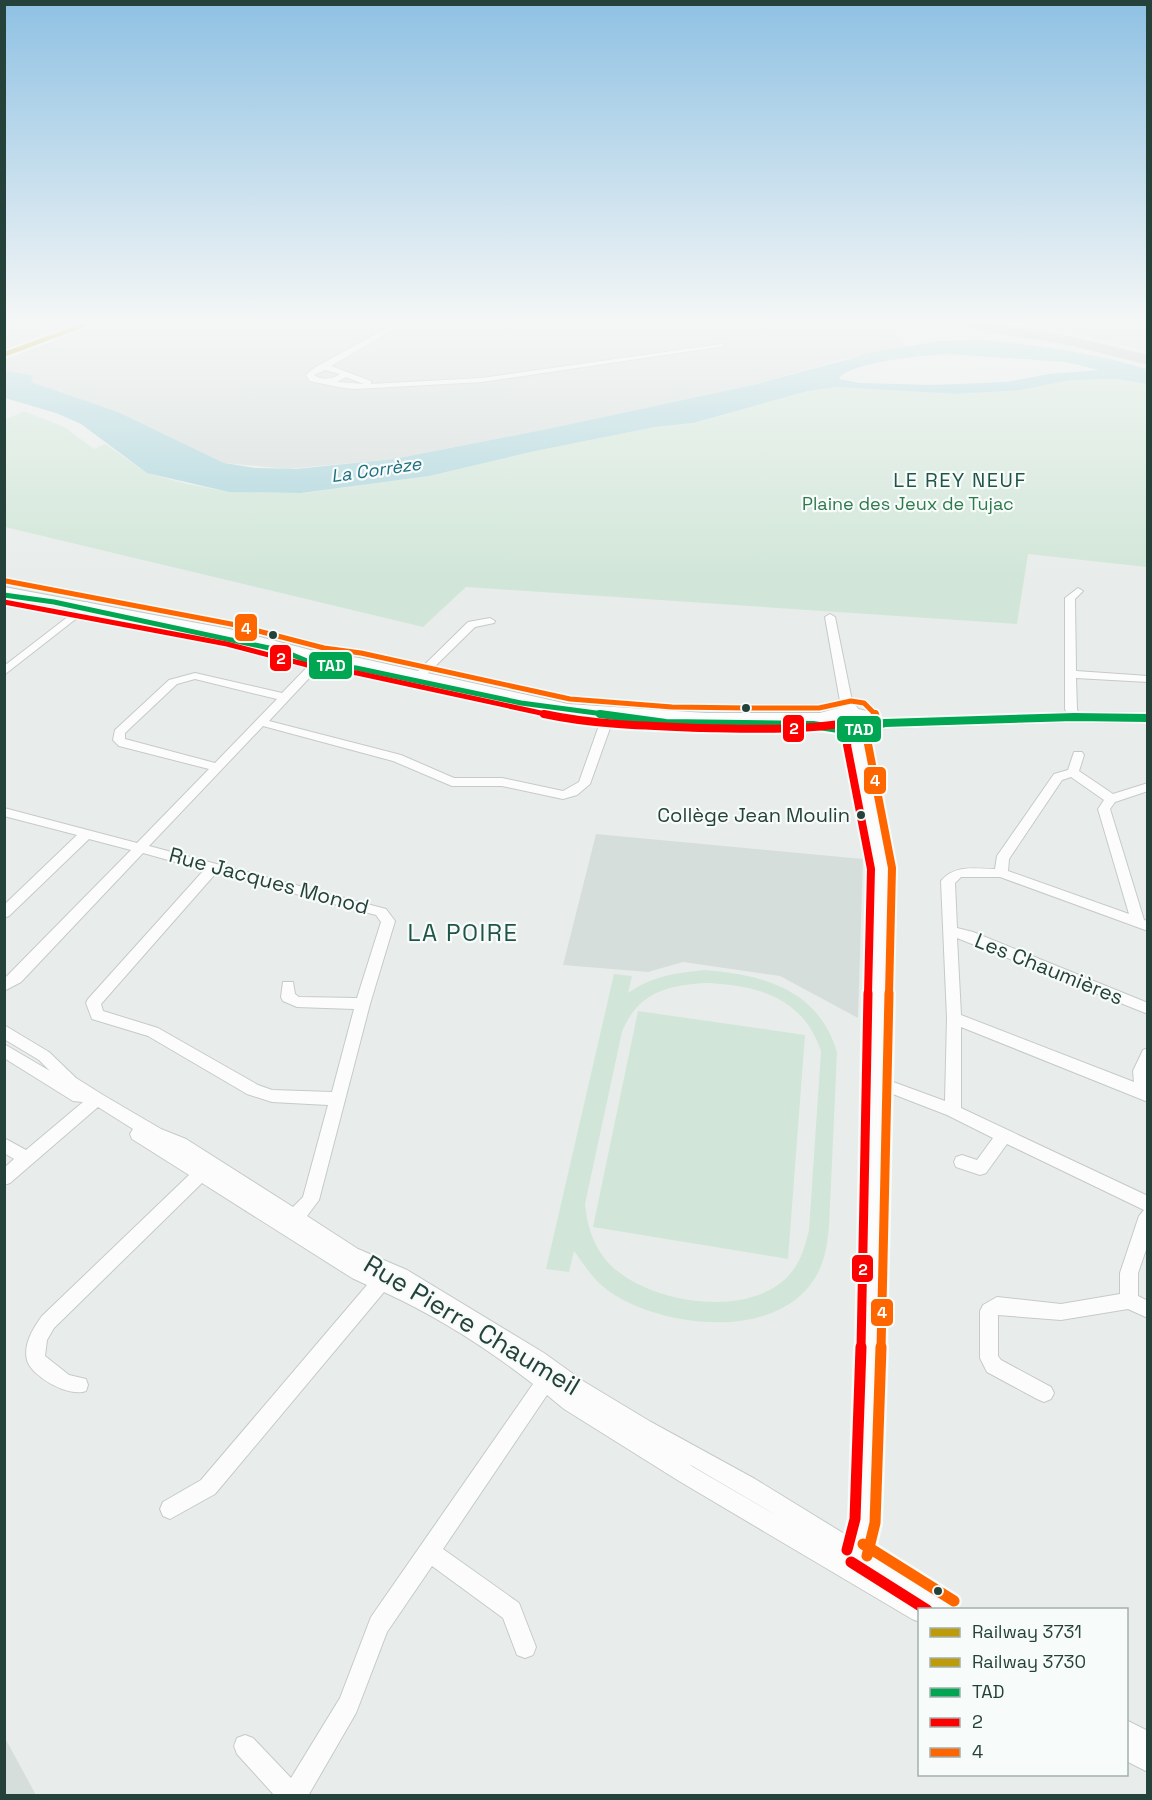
<svg xmlns="http://www.w3.org/2000/svg" width="1152" height="1800" font-family="'Space Grotesk',sans-serif">
<rect width="100%" height="100%" fill="#e8edeb"/>
<!-- built -->
<path fill="#d6dedb" d="M4,324h887l15,23 -63,12 -90,26 -201,43 -158,31 -107,10 -63,-6 -106,-51 -87,-30 1,-6 -27,-5z
M1019,324h128v27l-87,-21z
M596,834l267,25 -5,159 -78,-42 -97,-14 -35,10 -85,-7z
M4,1738h1l31,57h-31z"/>
<!-- green -->
<path fill="#d1e6d8" fill-rule="evenodd" d="M1116,379l31,5v183l-119,-13 -11,70 -551,-37 -43,40 -418,-100v-107l19,-9 40,16 30,22 11,-5 42,29 40,11 42,8 74,1 126,-17 106,-25 120,-24 38,-4 115,-32 29,-4 124,7 60,-4 50,-10z
M705,970c59,5 113,19 132,82 -2,44 -4,88 -6,133 -2,26 0,56 -10,81 -31,77 -156,64 -211,26 -16,-11 -25,-26 -36,-41l-5,21 -23,-3 68,-295 18,2 -4,17c24,-17 48,-20 77,-23zM708,983c52,3 95,15 113,68l-12,179c-4,16 -8,32 -20,45 -41,46 -148,28 -184,-16 -13,-17 -18,-35 -20,-55l37,-172c16,-40 46,-47 86,-49z
M638,1011l167,24 -17,224 -195,-32z"/>
<!-- water -->
<path fill="#a9d4db" fill-rule="evenodd" d="M981,340c56,5 112,13 166,29v15l-31,-5 -45,1 -50,10 -64,4 -120,-7 -29,4 -115,32 -38,4 -120,24 -106,25 -128,17 -72,-1 -82,-19 -66,-49 -25,-11 -51,-15v-27l25,4 3,1 -2,6 87,30 106,51 31,5 41,1 98,-10 158,-31 201,-43 122,-33 66,-11zM948,354l118,8 33,8 -50,4 -42,8 -75,3 -72,-2 -21,-4c8,-17 89,-24 109,-25z"/>
<g fill="none" stroke-linecap="round" stroke-linejoin="round">
<!-- street casing -->
<g stroke="#c5cac8" stroke-width="2">
<path id="street" d="M394,324h9l-72,42 40,15v3l111,-6 239,-34 4,2 -243,36 -127,7c-16,-1 -30,-5 -45,-8l-4,-6 8,-7zM325,370l15,4c-7,5 -18,7 -26,1zM346,377l18,7 -27,-2z
M1078,588l5,3 -8,8 1,72 72,5v6l-72,-4 1,31 3,8 -6,3 -4,-1 -5,-10v-111z
M87,602l5,3 -1,2 -87,68v-9z
M830,614l5,3 17,84 8,10 -2,2h-8l-10,-12 -15,-84z
M490,618l5,3 -1,2 -19,4 -57,56h-8v-4l58,-57z
M322,655l5,3 -1,2 -57,61 132,34 53,23h48l61,13 16,-9 23,-65 6,-3 6,3 -24,67 -13,11 -14,4 -61,-13h-50l-59,-25 -130,-35 -114,120 237,63 9,12 -25,83 -51,196 -12,16 51,33 49,21 137,83 39,28 68,41 104,57 96,59 5,-31 3,-56 16,-583 -24,-124 -10,-14 2,-2h8l12,16 26,124 -4,211 60,22 2,-83 -6,-137c14,-17 34,-12 54,-12l2,-13 57,-82 14,-4 6,-18h8l2,3 -5,16 34,23 35,-11v8l-33,11 -5,7 34,111 4,1v10l-148,-54h-39l-6,6 2,45 16,4 175,71v11l-191,-76 4,77 173,67 -1,-11 10,-21 5,-2v54l-187,-75v81l187,88v48l-10,29v23l10,5v17l-20,-9 -67,11 -63,-5v41l3,4 50,27 3,6 -3,6 -7,3 -7,-3 -50,-27 -7,-14v-47l3,-6 14,-8 64,7 59,-10v-21l19,-57 5,-6 -137,-66 -21,29 -6,2 -24,-8 -2,-5 2,-5 6,-2 15,5 16,-22 -46,-23 -62,-24 -7,388 -3,42 -6,28 87,53 3,8h-39v12l-8,-3 -233,-138 -115,-72 -17,-14 -104,154 76,54 17,44 -3,8 -8,3 -8,-3 -14,-37 -71,-52 -45,66 -31,81 -48,83h-33l-38,-42 -3,-8 3,-8 8,-3 8,3 38,40 49,-80 31,-81 162,-233c-46,-36 -97,-68 -149,-92l-169,202 -45,25 -7,-3 -3,-7 3,-7 38,-22 166,-195 -15,-7 -150,-95 -148,145 -7,12 -2,16 24,19 17,4 2,6 -2,6c-17,7 -55,-15 -59,-31 -4,-15 6,-32 15,-44l147,-141 -57,-36 -2,-5 3,-5 -35,-22 -88,76 -6,2v-17l10,-9 -10,-6v-15l22,12 57,-48 -10,-1 -69,-43v-14l46,27 -11,-11 -35,-21v-14l45,27 27,26 27,17 58,34 25,10 107,68 10,-10 25,-92 -56,-3 -25,-8 -99,-58 -56,-17 -6,-16 2,-4 116,-129 -61,-17 -122,129 -17,9v-12l127,-129 -42,-11 -80,77 -5,2v-13l73,-70 -73,-19v-8l133,35 72,-74 -90,-23 -6,-6 2,-10 54,-50 26,-7 87,20 36,-37zM195,679l82,20 -62,64 -90,-24v-6l52,-49zM1071,777l33,23 -6,9 31,105 -121,-43 1,-12 53,-79zM216,873l160,42 5,7 -24,76 -58,-1 -4,-3 -2,-12h-10l-2,15 2,4 14,6 57,2 -22,83 -60,-2 -14,-5 -100,-57 -55,-17 -2,-7zM689,1464l92,54 -88,-51z
M1126,1720l22,11v41l-22,-11z"/>
</g>
<!-- secondary casing -->
<g stroke="#c3cbc8" stroke-width="2">
<path id="secondary" d="M4,587l225,42 93,24 37,5 209,46 138,9h114l25,-7 26,6 5,8 198,-8 74,1v10l-74,-1 -188,6 -30,8 -26,-6 -3,-8 -121,1 -138,-9 -209,-46 -37,-5 -94,-25 -224,-43zM847,716l11,3v6l-14,-2 -1,-5z"/>
</g>
<!-- highway casing -->
<g stroke="#c3ccc9" stroke-width="2">
<path id="highway" d="M963,324c63,0 124,17 185,32v8l-80,-20 -98,-16z"/>
</g>
<!-- street -->
<use href="#street" fill="#fcfcfc" fill-rule="evenodd"/>
<!-- secondary -->
<use href="#secondary" fill="#fcfcfc" fill-rule="evenodd"/>
<!-- highway -->
<use href="#highway" fill="#bcc4c2" fill-rule="evenodd"/>
<!-- bus-1-far1 casing -->
<g stroke="#f7fbf9" stroke-width="8">
<path id="bus-1-far1" d="M4,595l50,7 229,49 29,12 44,5 165,35 90,12"/>
</g>
<!-- bus-1 casing -->
<g stroke="#f7fbf9" stroke-width="12">
<path id="bus-1" d="M600,714l66,9 147,2 38,6 34,-8 189,-6 74,1"/>
</g>
<!-- bus-2-far3 casing -->
<g stroke="#f7fbf9" stroke-width="8">
<path id="bus-2-far3" d="M4,602l223,42 92,24 38,5 193,42"/>
</g>
<!-- bus-2-far2 casing -->
<g stroke="#f7fbf9" stroke-width="12">
<path id="bus-2-far2" d="M544,714c51,11 106,12 159,14 50,1 100,3 150,-6l-6,23 24,124 -3,125"/>
</g>
<!-- bus-2-far1 casing -->
<g stroke="#f7fbf9" stroke-width="14">
<path id="bus-2-far1" d="M861,1349l7,-356"/>
</g>
<!-- bus-2 casing -->
<g stroke="#f7fbf9" stroke-width="16">
<path id="bus-2" d="M847,1550l8,-31 6,-172
M851,1562l76,48"/>
</g>
<!-- bus-3-far3 casing -->
<g stroke="#f7fbf9" stroke-width="8">
<path id="bus-3-far3" d="M6,581l225,43 93,24 37,5 209,46 102,8 76,1h71l32,-7 13,2 12,12"/>
</g>
<!-- bus-3-far2 casing -->
<g stroke="#f7fbf9" stroke-width="12">
<path id="bus-3-far2" d="M875,714l3,13 -9,10 -1,7 24,124 -3,126"/>
</g>
<!-- bus-3-far1 casing -->
<g stroke="#f7fbf9" stroke-width="14">
<path id="bus-3-far1" d="M881,1349l8,-356"/>
</g>
<!-- bus-3 casing -->
<g stroke="#f7fbf9" stroke-width="16">
<path id="bus-3" d="M863,1544l91,57
M867,1556l8,-33 6,-176"/>
</g>
<!-- bus-1-far1 -->
<use href="#bus-1-far1" stroke="#00a651" stroke-width="5"/>
<!-- bus-1 -->
<use href="#bus-1" stroke="#00a651" stroke-width="8"/>
<!-- bus-2-far3 -->
<use href="#bus-2-far3" stroke="#f00" stroke-width="5"/>
<!-- bus-2-far2 -->
<use href="#bus-2-far2" stroke="#f00" stroke-width="8"/>
<!-- bus-2-far1 -->
<use href="#bus-2-far1" stroke="#f00" stroke-width="9"/>
<!-- bus-2 -->
<use href="#bus-2" stroke="#f00" stroke-width="11"/>
<!-- bus-3-far3 -->
<use href="#bus-3-far3" stroke="#f60" stroke-width="5"/>
<!-- bus-3-far2 -->
<use href="#bus-3-far2" stroke="#f60" stroke-width="8"/>
<!-- bus-3-far1 -->
<use href="#bus-3-far1" stroke="#f60" stroke-width="9"/>
<!-- bus-3 -->
<use href="#bus-3" stroke="#f60" stroke-width="11"/>
<!-- rail-1 casing -->
<g stroke="#f7fbf9" stroke-width="5">
<path id="rail-1" d="M86,324h6l-88,33v-3z"/>
</g>
<!-- rail-2 casing -->
<g stroke="#f7fbf9" stroke-width="5">
<path id="rail-2" d="M81,324h6l-83,31v-3z"/>
</g>
<!-- rail-1 -->
<use href="#rail-1" fill="#bd9b09" fill-rule="evenodd"/>
<!-- rail-2 -->
<use href="#rail-2" fill="#bd9b09" fill-rule="evenodd"/>
</g>
<!-- sky -->
<linearGradient id="sky" x2="0" y2="1"><stop stop-color="#8fc1e3"/><stop offset="0.56" stop-color="#f5f7f6"/><stop offset="1" stop-color="#f5f7f6" stop-opacity="0"/></linearGradient>
<rect width="1152" height="576" fill="url(#sky)"/>
<!-- markers -->
<g fill="#24423a" stroke="#f7fbf9" stroke-width="2">
<circle cx="273" cy="635" r="5"/>
<circle cx="746" cy="708" r="5"/>
<circle cx="861" cy="815" r="5"/>
<circle cx="938" cy="1591" r="5"/>
</g>
<g text-anchor="middle" stroke-width="4.5" stroke-linejoin="round" paint-order="stroke">
<!-- far-water labels -->
<g font-size="18" font-style="italic" fill="#1c6f80" stroke="#f7fbf9">
<text transform="translate(376 470) rotate(-8)" y="6">La Corrèze</text>
</g>
<!-- far-park labels -->
<g font-size="18" fill="#2d7a4b" stroke="#f7fbf9">
<text x="908" y="510">Plaine des Jeux de Tujac</text>
</g>
<!-- far-quarter labels -->
<g font-size="20" letter-spacing="1.5" fill="#1f5548" stroke="#f7fbf9">
<text x="960" y="487">LE REY NEUF</text>
</g>
<!-- bus labels -->
<g font-size="20" fill="#24423a" stroke="#f7fbf9" text-anchor="end">
<text x="850" y="822">Collège Jean Moulin</text>
</g>
<!-- street labels -->
<g font-size="21" fill="#24423a" stroke="#f7fbf9">
<text transform="translate(269 881) rotate(15)" y="7">Rue Jacques Monod</text>
<text transform="translate(1049 969) rotate(22)" y="7">Les Chaumières</text>
</g>
<!-- quarter labels -->
<g font-size="24" letter-spacing="1.5" fill="#1f5548" stroke="#f7fbf9">
<text x="463" y="941">LA POIRE</text>
</g>
<!-- near-street labels -->
<g font-size="26" fill="#24423a" stroke="#f7fbf9">
<text transform="translate(472 1325) rotate(31)" y="9">Rue Pierre Chaumeil</text>
</g>
</g>
<g stroke="#f7fbf9" stroke-width="2">
<rect x="234" y="613" width="24" height="29" rx="6" fill="#f60"/>
<rect x="269" y="644" width="23" height="28" rx="6" fill="#f00"/>
<rect x="308" y="651" width="45" height="29" rx="6" fill="#00a651"/>
<rect x="782" y="714" width="23" height="29" rx="6" fill="#f00"/>
<rect x="836" y="715" width="46" height="28" rx="6" fill="#00a651"/>
<rect x="863" y="766" width="24" height="29" rx="6" fill="#f60"/>
<rect x="851" y="1254" width="23" height="29" rx="6" fill="#f00"/>
<rect x="870" y="1298" width="24" height="29" rx="6" fill="#f60"/>
</g>
<g font-size="16" text-anchor="middle" font-weight="bold" fill="#fff">
<text x="246" y="634">4</text>
<text x="281" y="664">2</text>
<text x="331" y="671">TAD</text>
<text x="794" y="734">2</text>
<text x="859" y="735">TAD</text>
<text x="875" y="786">4</text>
<text x="863" y="1275">2</text>
<text x="882" y="1318">4</text>
</g>
<!-- border -->
<rect width="1152" height="1800" fill="none" stroke="#24423a" stroke-width="12"/>
<!-- legend -->
<rect x="918" y="1608" width="210" height="168" fill="#f7fbf9" stroke="#a3b1ad" stroke-width="1.5"/>
<rect x="930" y="1628" width="30" height="9" fill="#bd9b09" stroke="#a3b1ad" stroke-width="1.5"/>
<text x="972" y="1638" font-size="18" fill="#24423a">Railway 3731</text>
<rect x="930" y="1658" width="30" height="9" fill="#bd9b09" stroke="#a3b1ad" stroke-width="1.5"/>
<text x="972" y="1668" font-size="18" fill="#24423a">Railway 3730</text>
<rect x="930" y="1688" width="30" height="9" fill="#00a651" stroke="#a3b1ad" stroke-width="1.5"/>
<text x="972" y="1698" font-size="18" fill="#24423a">TAD</text>
<rect x="930" y="1718" width="30" height="9" fill="#ff0000" stroke="#a3b1ad" stroke-width="1.5"/>
<text x="972" y="1728" font-size="18" fill="#24423a">2</text>
<rect x="930" y="1748" width="30" height="9" fill="#ff6600" stroke="#a3b1ad" stroke-width="1.5"/>
<text x="972" y="1758" font-size="18" fill="#24423a">4</text>
</svg>
